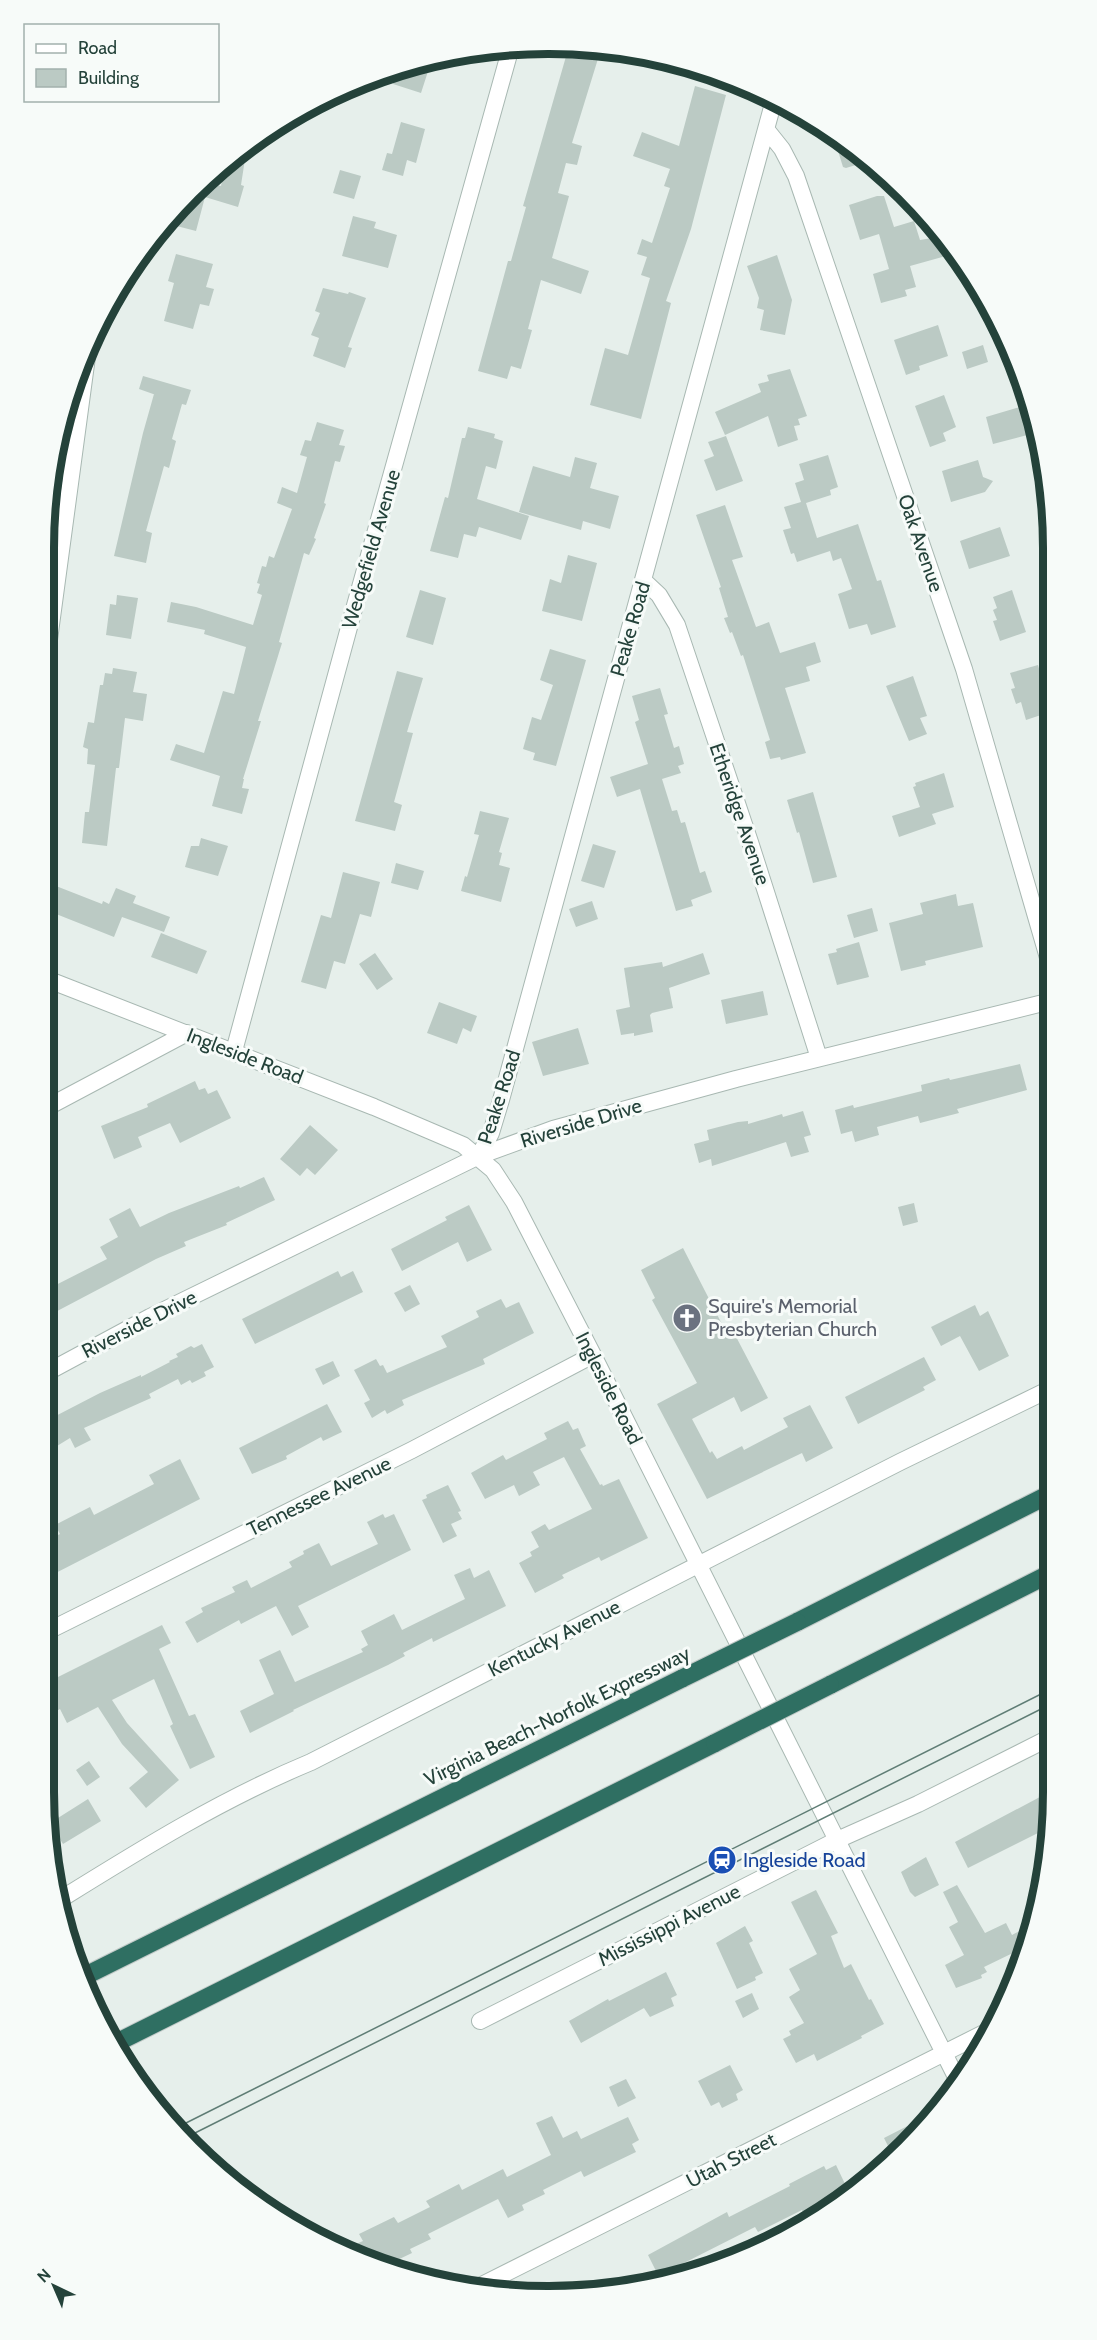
<svg xmlns="http://www.w3.org/2000/svg" width="1097" height="2340" font-family="Cabin,sans-serif">
<rect width="100%" height="100%" fill="#e6efeb"/>
<!-- building -->
<path fill="#bbcac4" d="M569,46l32,3 -29,94 10,3 -5,19 -11,-2 -8,30 11,3 -17,62 37,13 -8,23 -40,-14 -13,49 4,1 -11,39 -10,-3 -4,13 -29,-8 30,-110h3l15,-54 -3,-1z
M432,59l-11,34 -28,-9 4,-15z
M695,86l31,9 -35,134 -25,72 5,2 -30,116 -51,-14 15,-57 23,7 22,-77 -9,-3 6,-18 -10,-3 5,-15 10,4 18,-55 -6,-2 6,-17 -37,-13 9,-24 37,14z
M401,122l24,7 -9,34 -9,-3 -4,16 -21,-6 5,-17 5,1z
M833,135l23,13 13,13 -23,7 -3,-1z
M247,146l-6,39 3,1 -6,21 -33,-10 -9,34 -31,-8 26,-31 19,-16 -2,7 13,3 4,-22z
M340,170l21,6 -7,23 -21,-6z
M877,196h7l10,31 20,-6 6,19 24,-4 6,6 3,12 -43,12 6,21 -11,3 2,6 -26,7 -8,-29 16,-5 -10,-35 -19,6 -11,-35z
M353,216l23,6 -2,6 23,7 -9,33 -46,-12z
M176,254l37,10 -7,23 8,2 -5,17 -9,-2 -7,25 -29,-8 10,-38 -6,-2z
M777,255l15,45 -7,35 -25,-5 4,-20 -7,-2 2,-10 -12,-32z
M323,288l25,6 1,-2 17,6 -18,49 4,1 -7,20 -32,-12 6,-18 -8,-3 9,-22 -5,-2z
M938,325l10,31 -29,10 1,4 -14,5 -12,-35z
M983,345l5,17 -21,7 -5,-17z
M790,369l17,47 -9,3 2,6 -6,1 4,14 -20,7 -10,-31 -43,19 -10,-23 46,-20 -3,-8 11,-3 -2,-6z
M143,376l48,14 -5,15 -4,-1 -10,35 4,2 -7,27 -5,-2 -18,65 6,2 -6,30 -32,-7 29,-123 11,-39 2,1 -17,-6z
M944,395l12,32 -13,6 3,8 -16,6 -15,-41z
M1020,407l11,27 -38,10 -7,-27z
M317,422l27,8 -5,15 6,1 -5,16 -5,-1 -11,42 2,1 -12,34 2,1 -7,16 -5,-2 -25,89 3,1 -24,78h3l-18,58h1l-2,9 7,1 -7,25 -30,-8 8,-30 -50,-16 6,-16 28,9 19,-62 11,3 12,-47 -42,-13 1,-4 -38,-8 4,-20 25,5 57,18 9,-30 -5,-2 3,-9 -3,-1 5,-17 4,1 3,-11 5,2 18,-49 -15,-6 5,-16 15,6 10,-36 -7,-2 5,-15 6,1z
M468,427l27,7 -1,4 9,3 -7,28 -10,-3 -9,33 52,17 -8,24 -42,-13 -3,10 -12,-3 -6,24 -28,-7 15,-54 3,1 14,-60h3z
M726,436l17,45 -27,10 -12,-31 10,-4 -6,-14z
M828,455l10,32 -8,3 1,5 -25,8 11,35 41,-14 19,57 4,-1 15,47 -25,8 -4,-11 -18,5 -11,-35 14,-5 -11,-31 -8,3 -3,-10 -33,11 -3,-9 -3,1 -8,-24 8,-2 -7,-21 17,-5 -6,-19 9,-3 -5,-16z
M575,457l22,6 -7,25 29,8 -9,33 -27,-8 -2,9 -62,-18 14,-46 37,11z
M978,460l5,17 10,4 -8,11 -34,10 -9,-31z
M725,505l18,52 -11,3 24,67 13,-5 11,31 35,-11 6,20 -15,5 4,14 -25,7 21,65 -25,7 -1,-3 -10,2 -5,-17 5,-2 -27,-85 -2,1 -9,-24 -2,1 -6,-15 4,-1 -9,-29 2,-1 -25,-72z
M1000,527l10,29 -41,13 -9,-28z
M568,555l29,8 -15,58 -40,-10 8,-32 11,4z
M420,590l26,8 -13,47 -27,-8z
M1012,590l14,42 -26,9 -7,-20 4,-1 -4,-10 4,-2 -4,-11z
M117,595l21,3 -7,41 -25,-4 4,-31 6,1z
M550,649l36,11 -30,106 -23,-6 2,-7 -12,-4 9,-32 9,3 12,-35 -13,-5z
M1038,665l4,15 8,-2v34l-24,8 -5,-18 -5,2 -5,-15 4,-1 -5,-15z
M113,668l24,4 -4,20 14,2 -4,27 -18,-3 -6,50h-3l-9,78 -25,-3 3,-31h4l6,-47 -8,-1 1,-15 -5,-2 5,-25 6,1 6,-38h3l2,-12 7,1z
M397,671l26,7 -16,54 6,1 -19,69 8,3 -7,26 -40,-10z
M913,676l14,40 -7,2 7,16 -18,7 -23,-55z
M660,688l8,26 -4,1 10,33 5,-2 5,18 -6,2 3,7 -19,6 10,32 5,-1 4,13 4,-1 15,51 5,-2 7,21 -21,8 2,6 -17,5 -36,-122 -23,8 -7,-20 38,-13 -13,-42 4,-2 -7,-24z
M944,773l10,34 -22,7 4,10 -37,13 -7,-21 28,-9 -7,-20 3,-1 -1,-3z
M813,792l24,85 -24,6 -14,-51 -2,1 -10,-33z
M480,811l29,7 -10,34 3,1 -3,12 11,3 -9,34 -40,-11 4,-15 2,1 12,-42 -5,-1z
M201,838l27,8 -10,30 -33,-9 6,-21h8z
M593,844l23,7 -12,37 -23,-7z
M396,863l28,8 -6,19 -27,-7z
M343,872l37,10 -9,35 -11,-3 -15,50 -11,-3 -8,28 -25,-7 20,-67 10,3z
M56,886l46,18 1,-3 6,3 7,-16 20,8 -3,7 37,14 -6,15 -42,-15 -8,20 -68,-27z
M956,894l2,12 15,-3 10,44 -58,14 1,4 -25,6 -12,-48 34,-9 -3,-11z
M592,901l6,18 -22,8 -7,-18z
M872,908l6,23 -24,7 -7,-23z
M161,933l46,18 -10,23 -46,-17z
M859,942l10,35 -32,8 -9,-31 9,-2 -1,-3z
M375,953l18,26 -16,11 -18,-26z
M703,953l7,21 -41,14 4,20 -21,5 -2,2 3,17 -19,4v-3l-13,2 -5,-25 14,-3 -6,-39 38,-6 1,5z
M763,991l5,24 -42,9 -5,-24z
M439,1002l38,14 -6,16 -8,-4 -6,16 -30,-11z
M578,1028l11,36 -46,12 -11,-34z
M1020,1064l7,26 -70,19 2,4 -39,10 -2,-7 -41,11 2,8 -24,7 -3,-11 -11,3 -6,-24 18,-5 1,3 68,-17 -1,-6 28,-7 1,2z
M195,1081l4,9 6,-2 3,6 9,-4 14,28 -51,25 -10,-20 -32,14 4,10 -28,12 -13,-33 47,-19 -1,-3z
M803,1111l8,24 -7,2 5,15 -18,5 -5,-15 -74,24 -1,-7 -12,4 -5,-19 15,-4 -2,-10 31,-8 10,-1v3l34,-10 1,3z
M310,1125l28,25 -23,25 -8,-7 -7,8 -20,-17z
M264,1177l11,23 -49,23 1,2 -43,17 2,4 -30,13 -112,59v-27l63,-32 -7,-12 18,-10 -9,-18 21,-11 10,19 29,-14 70,-27 1,2z
M914,1203l4,19 -15,4 -5,-19z
M469,1205l23,45 -25,12 -9,-20 -56,29 -11,-22 56,-29 -2,-3z
M683,1248l43,84 6,-3 36,69 -27,14 -7,-15 -42,22 18,34 2,-2 5,8 25,-13 2,4 44,-23 -5,-9 27,-13 23,43 -27,14 -4,-9 -95,46 -50,-95 40,-21 -45,-83 3,-2 -14,-28z
M338,1271l3,6 12,-6 10,21 -108,52 -13,-25z
M410,1285l10,19 -15,8 -11,-19z
M501,1299l5,9 13,-6 15,31 -51,26 2,5 -83,36 2,5 -17,9 -2,-4 -13,8 -8,-15 6,-3 -16,-30 22,-11 4,7 3,-1 4,8 60,-26 -6,-11 38,-19 -3,-6z
M975,1305l5,11 8,-5 21,45 -30,15 -19,-35 -19,10 -10,-19z
M202,1344l12,23 -10,5 2,4 -14,7 -2,-3 -9,5 -3,-6 -29,15 2,4 -67,30 7,12 -16,8 -5,-10 -26,16v-32l56,-29 41,-18v2l29,-15 -1,-1 9,-4 -2,-3 15,-8 3,2z
M924,1357l12,23 -13,7 2,3 -67,34 -13,-27z
M333,1361l7,15 -17,9 -8,-16z
M327,1404l15,28 -19,9 -2,-4 -35,19 1,3 -35,15 -13,-26z
M568,1421l5,9 5,-2 8,18 -6,3 20,36 2,-1 1,2 16,-7 29,59 -47,23 -2,-4 -37,18 2,3 -29,15 -16,-30 13,-7 -2,-4 9,-5 -8,-15 14,-8 4,6 43,-21 -28,-52 -31,15 7,13 -21,11 -5,-11 -29,14 -14,-26 32,-18 3,5 41,-21 -3,-6z
M180,1459l20,40 -156,80v-37l16,-8 -5,-9 35,-18 4,8 60,-31 -5,-9z
M448,1485l13,26 -3,1 4,7 -11,5 6,12 -14,7 -21,-43 5,-2 -1,-3z
M383,1514l2,4 9,-4 17,36 -113,56 11,21 -17,9 -16,-30 -35,18 -2,-4 -42,23 -12,-21 18,-10 -2,-4 34,-16 -3,-5 15,-7 4,8 41,-21 -3,-5 15,-8 -1,-3 16,-8 12,23 47,-22 -11,-22z
M470,1568l4,10 15,-8 17,36 -73,36 -1,-4 -29,15 2,3 -17,9 -95,45 1,1 -44,22 -10,-22 34,-17 -15,-34 21,-10 15,32 68,-30 -2,-3 7,-4 -7,-14 33,-17 8,16 63,-31 -11,-24z
M162,1625l9,18 -12,6 30,67 6,-2 20,43 -25,12 -20,-43 3,-2 -19,-45 -42,21 15,23 52,57 -33,28 -17,-20 19,-16 -26,-28 -24,-37 -31,16 -7,-14 -16,9v-34z
M89,1761l11,16 -13,9 -11,-16z
M1053,1790l-3,37 -82,41 -13,-26z
M88,1799l13,22 -38,23 -13,-21z
M926,1857l13,28 -24,12 -5,-5 -9,-20z
M957,1885l28,48 21,-10 6,12 21,-11 -11,37 -5,-10 -33,16 3,5 -6,3 1,3 -26,10 -11,-23 19,-10 -15,-28 9,-5 -15,-30z
M816,1890l22,43 -7,3 13,32 7,-4 18,36 2,-1 13,25 -23,12 1,2 -45,23 -3,-7 -18,9 -13,-24 8,-4 -2,-4 15,-8 -15,-26 11,-7 -11,-21 28,-15 -26,-52z
M745,1926l8,15 -4,2 14,30 -8,4 1,3 -19,9 -21,-46z
M666,1972l11,23 -6,3 3,8 -24,11 -6,-9 -63,35 -12,-22 39,-22 1,2z
M752,1993l7,16 -16,9 -8,-17z
M730,2065l13,25 -7,4 2,6 -16,8 -3,-6 -8,4 -13,-25z
M626,2079l10,19 -18,9 -9,-20z
M552,2116l11,22 14,-7 4,8 47,-22 11,23 -7,4 4,8 -52,25 -3,-6 -38,19 2,4 -23,11 2,5 -16,8 -10,-19 -70,35 3,5 -21,10 2,4 -23,11 -42,-16 16,-7 -4,-7 35,-17 4,6 32,-16 -4,-6 33,-17 3,6 41,-21 4,8 44,-22 -15,-32z
M927,2116l3,5 -2,4 -36,29 -8,-16z
M836,2165l10,21 -9,5 1,3 -9,4 3,5 -14,12 -4,-9 -11,6 -1,-2 -44,22 -3,-5 -71,36 2,5 -25,13 -13,-26 79,-43 2,5 61,-31 -1,-2 35,-18 2,4z"/>
<g fill="none" stroke-linecap="round" stroke-linejoin="round">
<!-- minor casing -->
<g stroke="#a8b8b2" stroke-width="18">
<path id="minor" d="M766,129l16,20 14,27 168,493 87,299
M643,580l16,15 18,30 73,217 69,216
M44,677l45,-335
M44,978l330,129 89,38 30,25 21,32 79,153 364,724
M234,1051l120,-442 157,-562
M44,1109l143,-76
M479,1156l12,-23 10,-33 273,-1000
M44,1374l106,-57 329,-161 74,-27 183,-50 315,-78
M44,1633l368,-183 181,-95
M61,1899c82,-51 161,-100 250,-137l589,-300 152,-74
M480,2021l355,-180 83,-37 135,-68
M476,2288l510,-256"/>
</g>
<!-- motorway casing -->
<g stroke="#c2cac8" stroke-width="20">
<path id="motorway" d="M797,1622l255,-129
M830,1685l223,-113
M81,1978l602,-300
M112,2045l603,-302"/>
</g>
<!-- minor -->
<use href="#minor" stroke="#fff" stroke-width="16"/>
<!-- motorway -->
<use href="#motorway" stroke="#2f6f62" stroke-width="18"/>
<!-- tram -->
<path stroke="#5f7d75" stroke-width="1.5" d="M174,2129l879,-441
M185,2138l868,-435"/>
<!-- motorway-bridge casing -->
<g stroke="#c2cac8" stroke-width="20" stroke-linecap="butt">
<path id="motorway-bridge" d="M683,1678l114,-56
M715,1743l115,-58"/>
</g>
<!-- motorway-bridge -->
<use href="#motorway-bridge" stroke="#2f6f62" stroke-width="18"/>
</g>
<!-- icons -->
<defs>
<g id="church-disc" transform="scale(1.5)"><circle r="9.5" fill="#6b7280" stroke="#f7fbf9"/><path d="M-1.2-6h2.4v3.5h3.3v2.4h-3.3V6h-2.4V-.1h-3.3v-2.4h3.3Z" fill="#fff"/></g>
<g id="station-disc" transform="scale(1.5)"><circle r="9.5" fill="#1a4fb4" stroke="#f7fbf9"/><path d="M-3-6H3Q5-6 5-4V2Q5 4 3 4L4.5 6H3L1.5 4h-3L-3 6H-4.5L-3 4Q-5 4-5 2V-4Q-5-6-3-6ZM-3.5-4v3h7v-3ZM-3.5 1v1.5H-2V1ZM2 1v1.5H3.5V1Z" fill="#fff"/></g>
</defs>
<g fill-rule="evenodd">
<use href="#church-disc" x="687" y="1318"/>
<use href="#station-disc" x="722" y="1860"/>
</g>
<g text-anchor="middle" stroke-width="6" stroke-linejoin="round" paint-order="stroke">
<!-- street labels -->
<g font-size="20" fill="#24423a" stroke="#f7fbf9">
<text transform="translate(921 543) rotate(71)" y="7">Oak Avenue</text>
<text transform="translate(371 549) rotate(-74)" y="7">Wedgefield Avenue</text>
<text transform="translate(630 629) rotate(-74)" y="7">Peake Road</text>
<text transform="translate(740 814) rotate(71)" y="7">Etheridge Avenue</text>
<text transform="translate(245 1056) rotate(21)" y="7">Ingleside Road</text>
<text transform="translate(499 1097) rotate(-72)" y="7">Peake Road</text>
<text transform="translate(581 1123) rotate(-17)" y="7">Riverside Drive</text>
<text transform="translate(139 1324) rotate(-27)" y="7">Riverside Drive</text>
<text transform="translate(609 1388) rotate(63)" y="7">Ingleside Road</text>
<text transform="translate(319 1496) rotate(-26)" y="7">Tennessee Avenue</text>
<text transform="translate(554 1638) rotate(-27)" y="7">Kentucky Avenue</text>
<text transform="translate(557 1716) rotate(-26)" y="7">Virginia Beach-Norfolk Expressway</text>
<text transform="translate(669 1925) rotate(-27)" y="7">Mississippi Avenue</text>
<text transform="translate(731 2160) rotate(-27)" y="7">Utah Street</text>
</g>
<!-- worship labels -->
<g font-size="20" fill="#5b616d" stroke="#f7fbf9" text-anchor="start">
<text x="708" y="1313">Squire's Memorial<tspan x="708" dy="23">Presbyterian Church</tspan></text>
</g>
<!-- transit labels -->
<g font-size="20" fill="#164399" stroke="#f7fbf9" text-anchor="start">
<text x="743" y="1867">Ingleside Road</text>
</g>
</g>
<!-- crop -->
<path d="M0 0H1097V2340H0ZM548 54H549A494 494 0 0 1 1043 548V1792A494 494 0 0 1 549 2286H548A494 494 0 0 1 54 1792V548A494 494 0 0 1 548 54Z" fill="#f7fbf9" fill-rule="evenodd"/>
<path fill="none" stroke="#24423a" stroke-width="8" d="M548 54H549A494 494 0 0 1 1043 548V1792A494 494 0 0 1 549 2286H548A494 494 0 0 1 54 1792V548A494 494 0 0 1 548 54Z"/>
<!-- legend -->
<rect x="24" y="24" width="195" height="78" fill="#f7fbf9" stroke="#a3b1ad" stroke-width="1.5"/>
<rect x="36" y="44" width="30" height="9" fill="#ffffff" stroke="#a3b1ad" stroke-width="1.5"/>
<text x="78" y="54" font-size="18" fill="#24423a">Road</text>
<rect x="36" y="69" width="30" height="18" fill="#bbcac4" stroke="#a3b1ad" stroke-width="1.5"/>
<text x="78" y="84" font-size="18" fill="#24423a">Building</text>
<!-- north arrow -->
<g transform="translate(54 2286) rotate(316)" stroke="#f7fbf9" stroke-width="4.5" paint-order="stroke">
<path d="M0-4.5L10 22L0 15L-10 22Z" fill="#24423a"/>
<text y="-9" font-size="16" font-weight="bold" text-anchor="middle" fill="#24423a">N</text>
</g>
</svg>
